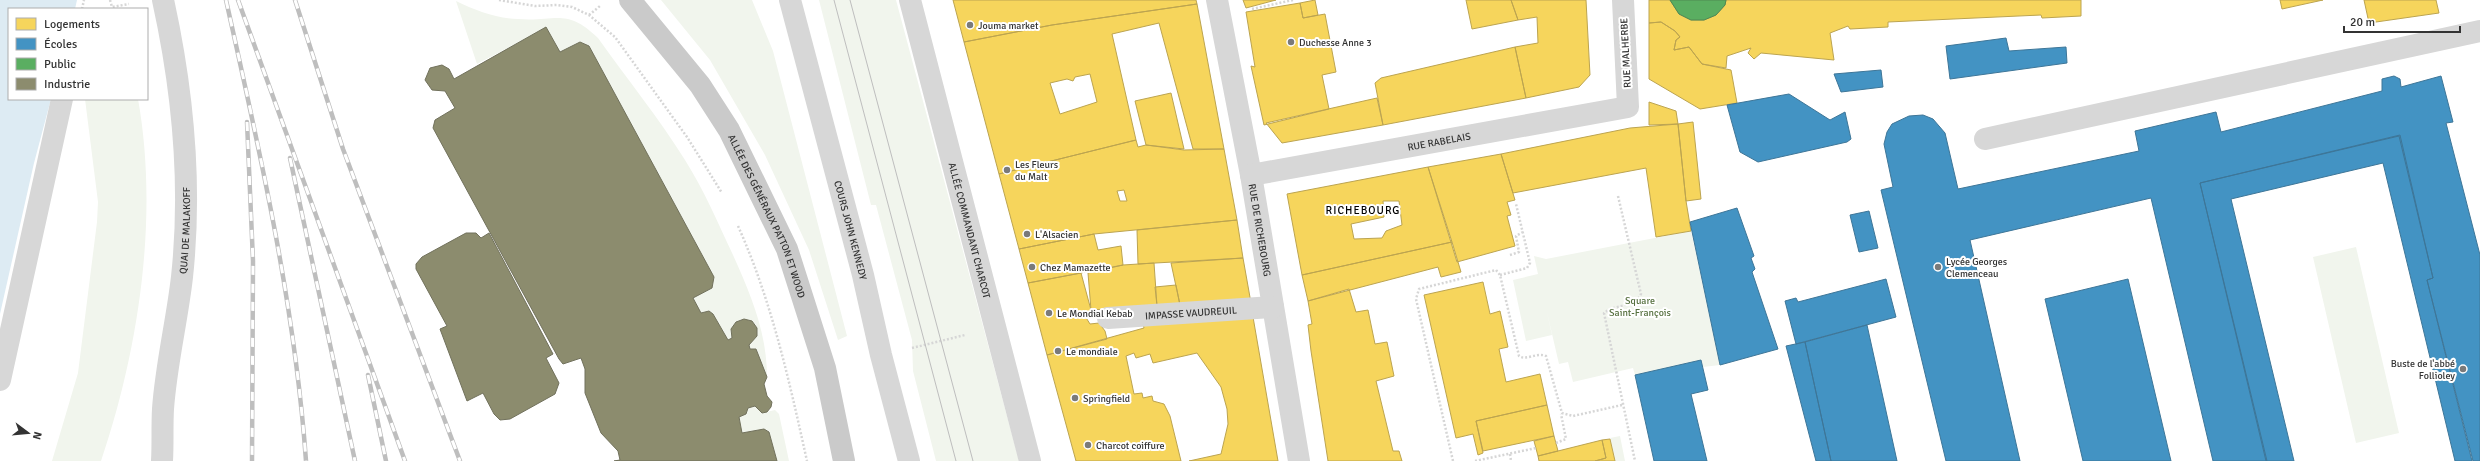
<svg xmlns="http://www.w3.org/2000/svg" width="2480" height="461" font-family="Signika,sans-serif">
<rect width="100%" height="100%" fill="#fff"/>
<!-- green -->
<path fill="#f1f5ed" d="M661,0h91l21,51 74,285 -9,4 -29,-90 -44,-95 -55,-95z
M819,0h77l123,461h-83l-23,-90 -1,-31 -36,-135h-5z
M456,1c21,10 39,17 62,18 38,3 48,-12 80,19 29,41 61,80 87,122 19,30 33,63 48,95 18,40 34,78 34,122l-11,-28h-6l-1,-4 8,-9c-1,-24 -27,-22 -25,2l-4,2 -15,-26 -4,-3 -8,2 -8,-15 19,-10 2,-11 -125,-231 -9,-4 -20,10 -14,-24 -69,36z
M85,99h53c21,117 1,250 -37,362h-49l26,-88 19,-151 1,-20z
M1691,231l29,134 -85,10 -2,-7 -60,14 -5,-20 -9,2 -13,-56 6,27 -26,6 -13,-61 25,-6 -4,-18 12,3z
M2356,247l43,186 -43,10 -43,-186z
M755,406l7,7 13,-3 4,4 10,47h-12l-8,-30 -5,-2 -22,4 -3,-16 7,-3 2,-6z
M1620,436l5,25h-10l-5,-23z"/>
<!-- water -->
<path fill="#ddebf3" d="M0,0h77l-2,9h-66v90h42l-17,64 -34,151z"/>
<!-- homes -->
<path fill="#f6d55c" stroke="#bca450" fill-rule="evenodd" d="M953,0h243l1,4 -145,21 -88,17z
M1243,0h33l-30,8z
M1315,0l3,15 -15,3 -3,-15z
M1466,0h45l7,20 -46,9z
M1511,0h75l4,75 -11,12 -53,11 -11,-51 23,-4 -1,-26 -19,3z
M1649,0h21l9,14 12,6h13l12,-5 9,-10 1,-5h355v16l-39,2 -1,-3 -153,7v5l-38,2 -2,-3 -18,7 4,27 -73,-7 -7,6 -6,-6 3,-5 -24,8 -1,12 -24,-4 -13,-17 -15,3 2,-10 4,-3 -5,-6 -14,-9 -12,1z
M2280,0h43l-41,9z
M2364,0h72l3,13 -70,10z
M1300,3l3,15 22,-4 11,58 -14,3 7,34 -65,16 -13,-59 4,1 -9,-55z
M1197,4l27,145h-31l-34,-126 -47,11 24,106 -137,34 -35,-132 88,-17zM1090,74l7,28 -37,12 -10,-31 17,-4 6,2 2,-4z
M1661,22l14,9 5,6 -4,3 -2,10 15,-3 13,17 29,6 6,33 -37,6 -51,-30v-56z
M1515,47l11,51 -143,27 -8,-42 6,-5z
M1171,93l13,56 -38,-4 -11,-44z
M1377,98l6,27 -101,18 -16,-20z
M1649,102l27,9 2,13 -29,1z
M1693,122l8,77 -15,2 -8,-77z
M1678,124l8,77 5,30 -35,6 -10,-69 -133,25 -12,-39 129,-26z
M1136,140l2,7 8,-2 38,5 40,-1 13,71 -143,14 -75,15 -20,-75zM1124,190l3,11h-7l-3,-10z
M1501,154l14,46 -8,2 4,13 -4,1 8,30 -58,16 -29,-95z
M1428,167l24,75 -150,33 -15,-81zM1383,201h16l3,24 -16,6 -4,7 -28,1 -3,-15 33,-7z
M1237,220l6,38 -105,6 -1,-34z
M1094,234l4,16 23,-4 2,19 -95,18 -9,-34z
M1452,242l9,30 -20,5 -3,-10 -130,34 -6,-26z
M1243,258l8,45 -71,2 -9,-42z
M1154,263l3,43 -66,4 -3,-37 35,-8z
M1081,273l10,37 -6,6 5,8 9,-1 6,8 2,8 -60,16 -19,-72z
M1483,282l7,32 10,-3 8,36 -9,2 7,33 34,-8 7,31 -71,16 7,32 -5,2 -5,-21 -17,4 -32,-143z
M1176,285l4,20 -23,1 -2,-19z
M1349,289l7,23 12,-2 7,34 12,-2 7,34 -18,5 17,70h6l3,10h-74l-17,-110 -3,-26 4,-1 -4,-23z
M1253,317l25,144h-89l32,-7 7,-30 -1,-15 -6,-22 -24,-34 -44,10 -3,-9 -14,4 -2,-5 -8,3 8,38 8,-1 1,5 9,-2 1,5 11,3 6,12 11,45h-105l-29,-106 97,-27 -1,-5z
M1547,405l7,31 -71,15 -7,-30z
M1554,436l4,15 -20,5 -4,-15z
M1610,439l5,22h-20l11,-3 -4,-18z
M1602,440l4,18 -11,3h-56l-1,-5z"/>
<!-- schools -->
<path fill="#4393c3" stroke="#3e7698" d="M2006,38l3,13 57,-4 1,16 -117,16 -4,-33z
M1881,70l2,17 -42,5 -7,-18z
M2394,76l6,3 1,8 40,-11 12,46 -7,1 34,132v206h-7l-46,-181 6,-2 -34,-142 -199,47 67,278h-54l-62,-263 -181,42 50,221h-74l-65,-271 12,-3 -9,-43 3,-12 5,-8 17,-8 14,-1 10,4 12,14 13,56 181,-38 -4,-20 81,-19 5,20 161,-41v-12z
M1789,94l41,26 15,-8 6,27 -4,3 -89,20 -18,-10 -13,-47z
M2400,135l33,143 -6,2 45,181h-17l-72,-298 -152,36 63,262h-28l-66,-278z
M1737,208l17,48 -3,2 4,11 -3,3 26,77 -58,16 -30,-143z
M1869,211l9,37 -19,4 -9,-37z
M1886,279l10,38 -100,27 -11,-43 11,-3 2,4z
M2128,279l43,182h-88l-38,-162z
M1867,325l30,136h-66l-26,-119z
M1805,342l26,119h-15l-30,-115z
M1701,360l7,30 -17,4 16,67h-53l-19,-86z"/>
<!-- public -->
<path fill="#5aae61" stroke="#4e8953" d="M1670,0h56l-1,5 -9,10 -12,5h-13l-12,-6z"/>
<!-- industry -->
<path fill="#8c8c6e" stroke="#71715c" d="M546,27l14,25 20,-10 9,4 125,231 -2,11 -19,10 8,15 8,-2 4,3 15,26 4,-2 -1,-9 5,-7 8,-3 8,2 5,7v8l-8,9 1,4h6l11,28 -3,7 3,12 5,6 -1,5 -4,5 -5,1 -7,-7 -7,2 -2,6 -7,3 3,16 22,-4 5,3 8,29h-163l6,-1 -2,-9 -17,-18 -16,-40v-24l-4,-11 -18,6 -4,-5 -126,-231 2,-8 20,-12 -10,-17 -13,-1 -7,-10 5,-12 12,-3 7,4 5,10z
M466,233h10l5,5 8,-5 64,121 -7,4 13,25 -4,11 -45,25 -10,1 -6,-6 -11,-21 -16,8 -27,-72 7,-3 -31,-57v-5l6,-7z"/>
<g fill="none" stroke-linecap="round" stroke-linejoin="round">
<!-- path -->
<path stroke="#d6d6d6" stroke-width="2.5" stroke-dasharray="2 2" stroke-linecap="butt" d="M110,0l2,7 17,-3
M499,0l36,6 22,-1 15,2 17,8 26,22 72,100 35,56
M82,9l2,-9
M1252,9l41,-9
M589,15l11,-9
M1618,196l23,98 -5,8 -26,7 -6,4 31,148
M738,226c34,76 51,154 69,235
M1510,255l9,-3 -3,-16 7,-4
M1500,275l27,-7 3,-5 -14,-59
M912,348l53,-13
M1556,443l10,-4 -5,-25
M1510,454l1,7
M1453,461l-37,-162 3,-10 77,-19 4,5 19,81c7,5 18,-4 27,0l16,57 11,3 49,-11
M1475,461l61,-13"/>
<!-- minor -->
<g stroke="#d7d7d7" stroke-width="22">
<path id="s1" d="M790,0l73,275 18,80 28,106"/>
<path id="s2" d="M910,0l120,461"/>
<path id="s3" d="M1217,0l34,175 48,286"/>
<path d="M1985,139l495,-108"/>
<path id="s4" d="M1251,175l377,-68 -5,-107"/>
<path id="s5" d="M1108,318l165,-11"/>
<path d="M0,380l62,-281"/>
<path id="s6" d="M162,461c1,-17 0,-35 1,-52 3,-44 14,-88 19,-132 10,-93 1,-186 -19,-277"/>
</g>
<!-- major -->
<path stroke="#cacaca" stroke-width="22" id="s7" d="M630,0l70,85 29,45 58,119 38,119 19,93"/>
<!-- tram -->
<path stroke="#bebebe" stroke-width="1" d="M834,0l122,461
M850,0l123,461"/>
<!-- rail casing -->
<g stroke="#bebebe" stroke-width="4.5">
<path id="rail" d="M226,0c34,152 69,306 80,461
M238,0l167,461
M295,0l48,149 117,312
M247,122l6,139 -1,200
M290,158l65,303
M368,375l18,86"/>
</g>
<!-- rail -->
<use href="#rail" stroke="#fff" stroke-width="3" stroke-dasharray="9" stroke-linecap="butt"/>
</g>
<!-- markers -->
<g fill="#7a7a7a" stroke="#fff" stroke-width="1.5">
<circle cx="970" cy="25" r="4"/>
<circle cx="1291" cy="42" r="4"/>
<circle cx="1007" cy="170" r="4"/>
<circle cx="1027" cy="234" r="4"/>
<circle cx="1032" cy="267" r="4"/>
<circle cx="1938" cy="267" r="4"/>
<circle cx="1049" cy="313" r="4"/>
<circle cx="1058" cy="351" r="4"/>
<circle cx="2463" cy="369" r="4"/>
<circle cx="1075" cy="398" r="4"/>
<circle cx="1088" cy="445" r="4"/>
</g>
<g text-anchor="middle" stroke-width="4" stroke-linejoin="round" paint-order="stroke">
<!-- poi labels -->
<g font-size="10" fill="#333" stroke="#fff" text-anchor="start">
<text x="978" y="29">Jouma market</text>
<text x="1299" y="46">Duchesse Anne 3</text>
<text x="1015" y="168">Les Fleurs<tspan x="1015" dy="12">du Malt</tspan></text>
<text x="1035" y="238">L'Alsacien</text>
<text x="1946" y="265">Lycée Georges<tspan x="1946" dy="12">Clemenceau</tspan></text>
<text x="1040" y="271">Chez Mamazette</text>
<text x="1057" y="317">Le Mondial Kebab</text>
<text x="1066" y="355">Le mondiale</text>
<text x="2455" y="367" text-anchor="end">Buste de l'abbé<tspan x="2455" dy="12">Follioley</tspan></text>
<text x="1083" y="402">Springfield</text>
<text x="1096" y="449">Charcot coiffure</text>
</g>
<!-- street labels -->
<g font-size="10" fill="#333" stroke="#fff">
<text transform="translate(1625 53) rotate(-93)" y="4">RUE MALHERBE</text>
<text dy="4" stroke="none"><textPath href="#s4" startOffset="191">RUE RABELAIS</textPath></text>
<text dy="4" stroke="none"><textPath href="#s7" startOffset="258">ALLÉE DES GÉNÉRAUX PATTON ET WOOD</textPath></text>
<text dy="4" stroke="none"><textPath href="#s6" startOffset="232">QUAI DE MALAKOFF</textPath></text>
<text dy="4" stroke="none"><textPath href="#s1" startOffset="238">COURS JOHN KENNEDY</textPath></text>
<text dy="4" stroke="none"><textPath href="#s3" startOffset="234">RUE DE RICHEBOURG</textPath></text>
<text dy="4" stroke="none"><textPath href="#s2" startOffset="238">ALLÉE COMMANDANT CHARCOT</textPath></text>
<text dy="4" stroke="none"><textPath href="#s5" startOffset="83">IMPASSE VAUDREUIL</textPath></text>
</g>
<!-- park labels -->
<g font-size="10" fill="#56703f" stroke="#fff">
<text x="1640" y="304">Square<tspan x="1640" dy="12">Saint-François</tspan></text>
</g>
<!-- neighbourhood labels -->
<g font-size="11" letter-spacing="1" fill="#000" stroke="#fff">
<text x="1363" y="214">RICHEBOURG</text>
</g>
</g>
<!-- legend -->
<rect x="8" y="8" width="140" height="92" fill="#ffffff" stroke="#adadad"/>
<rect x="16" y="18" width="20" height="12" fill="#f6d55c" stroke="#adadad"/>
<text x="44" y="28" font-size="12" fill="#333333">Logements</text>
<rect x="16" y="38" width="20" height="12" fill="#4393c3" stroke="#adadad"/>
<text x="44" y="48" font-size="12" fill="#333333">Écoles</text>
<rect x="16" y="58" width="20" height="12" fill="#5aae61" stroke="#adadad"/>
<text x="44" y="68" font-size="12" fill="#333333">Public</text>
<rect x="16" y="78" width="20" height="12" fill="#8c8c6e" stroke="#adadad"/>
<text x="44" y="88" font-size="12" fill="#333333">Industrie</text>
<!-- north arrow -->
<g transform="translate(28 433) rotate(106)" stroke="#ffffff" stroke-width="3" paint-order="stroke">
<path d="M0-3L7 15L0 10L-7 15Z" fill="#333333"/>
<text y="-6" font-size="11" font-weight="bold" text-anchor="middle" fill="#333333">N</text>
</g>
<!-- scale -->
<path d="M2344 26v6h116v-6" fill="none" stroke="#333333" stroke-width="2"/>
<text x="2350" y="26" font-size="12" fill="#333333" stroke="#ffffff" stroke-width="3" paint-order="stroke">20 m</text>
</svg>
